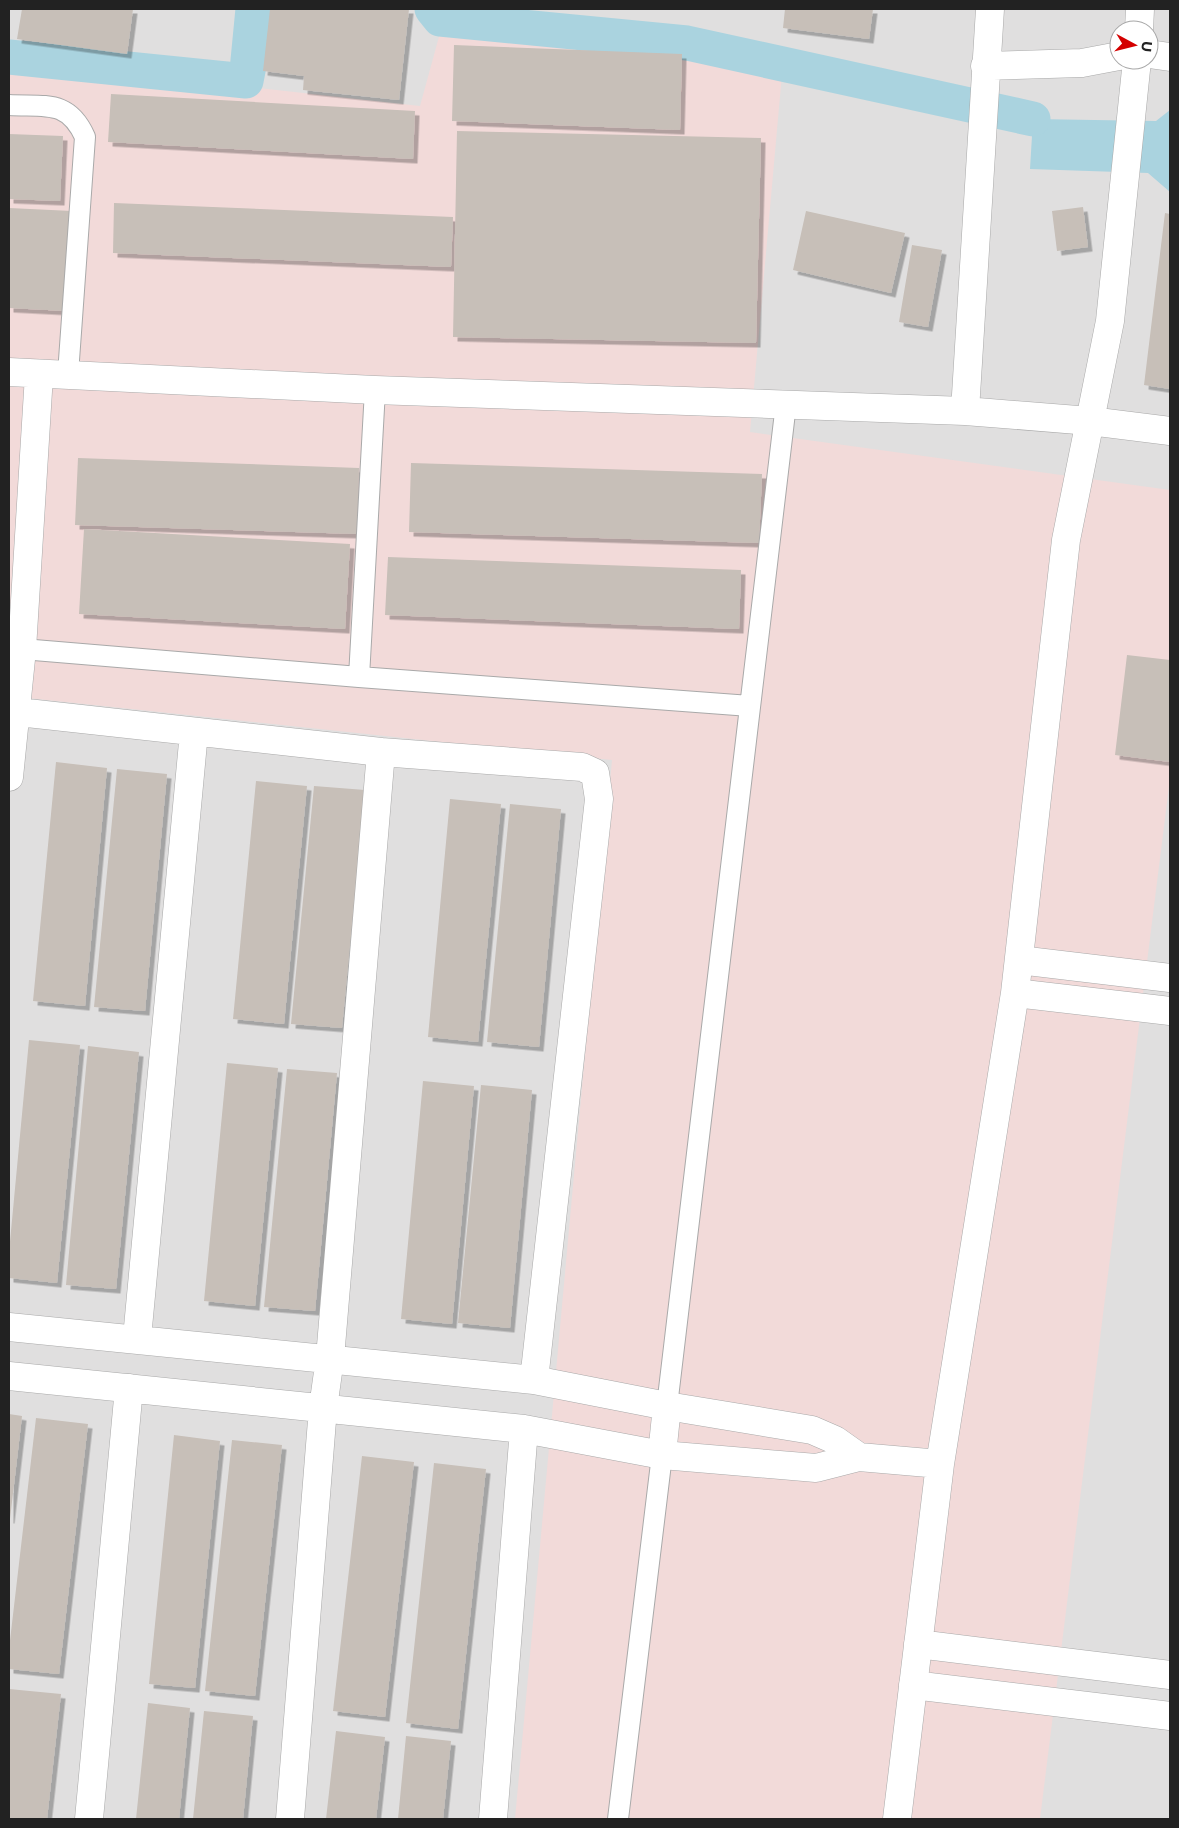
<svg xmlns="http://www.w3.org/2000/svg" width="1179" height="1828" font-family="Montserrat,sans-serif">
<defs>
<filter id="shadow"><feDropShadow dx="4.5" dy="4.5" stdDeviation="0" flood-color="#0004"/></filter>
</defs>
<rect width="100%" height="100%" fill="#f2efe9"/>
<!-- residential -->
<path fill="#e0dfdf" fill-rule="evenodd" d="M9,9h238l-5,61 -233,-23z
M263,9h907v1810h-1161v-1750l246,18zM1119,30h30v30h-30z"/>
<!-- commercial -->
<path fill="#f2dad9" d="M440,33l247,17 95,24 -32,358 420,58v288l-130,1041h-525l97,-1059 -603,-64v-636l411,46z"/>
<!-- water -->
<path fill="#aad3df" d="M1170,110v82l-22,-19 -118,-4 3,-50 123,2z"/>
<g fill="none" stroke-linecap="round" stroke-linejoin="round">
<!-- canal -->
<path stroke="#aad3df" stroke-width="35" d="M253,9l-7,72 14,-72
M432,9l8,10 247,24 346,76
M9,57l237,24"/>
</g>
<!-- building -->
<path fill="#c7bfb8" filter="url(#shadow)" d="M22,9h111l-6,45 -110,-15z
M270,9h139l-10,91 -96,-10 1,-14 -41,-5z
M785,9h88l-4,30 -86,-11z
M454,45l228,9 -2,76 -228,-9z
M111,94l304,17 -2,48 -305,-17z
M457,131l304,7 -5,205 -303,-6z
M9,134l54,2 -3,65 -51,-2z
M114,203l339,14 -2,50 -338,-14z
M1083,207l5,40 -31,4 -5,-40z
M9,208l63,3 -6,100 -57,-3z
M806,211l99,22 -14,60 -98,-23z
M1165,213l5,1v175l-26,-4z
M912,245l30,5 -14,77 -29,-5z
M78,458l281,10 -2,66 -282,-9z
M411,463l351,11 -3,69 -350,-11z
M84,529l266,15 -5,85 -266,-15z
M388,557l353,13 -2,59 -354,-14z
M1127,655l43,5v102l-55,-7z
M56,762l51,6 -22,238 -52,-5z
M117,769l50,5 -22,237 -51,-4z
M256,781l51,5 -23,238 -51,-5z
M314,786l51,4 -23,238 -51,-4z
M450,799l51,5 -23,238 -50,-5z
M510,804l51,5 -22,238 -52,-5z
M29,1040l51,5 -23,238 -48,-5v-26z
M88,1046l51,6 -23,237 -50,-4z
M227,1063l51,5 -23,238 -51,-5z
M287,1069l50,4 -22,238 -51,-4z
M423,1081l51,5 -22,238 -51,-5z
M481,1085l51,5 -22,238 -52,-5z
M9,1414l13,2 -12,103h-1z
M36,1418l52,6 -29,250 -50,-5v-20z
M174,1435l46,6 -25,247 -46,-4z
M232,1440l50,5 -27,251 -50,-5z
M362,1456l52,6 -29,255 -52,-6z
M434,1463l52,6 -28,260 -52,-6z
M9,1689l52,5 -14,125h-38z
M148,1703l42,5 -11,111h-43z
M204,1711l49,5 -10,103h-50z
M336,1731l49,6 -9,82h-50z
M406,1736l45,5 -8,78h-45z"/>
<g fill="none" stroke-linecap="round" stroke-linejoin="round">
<!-- lane casing -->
<g stroke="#a9a9a9" stroke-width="22">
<path id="lane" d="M9,105c36,2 59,-6 76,32l-17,237
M22,649l337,28 391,29
M359,677l16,-287
M667,1406l119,-1002
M618,1819l44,-364"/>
</g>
<!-- street casing -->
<g stroke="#a9a9a9" stroke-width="29">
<path id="street" d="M1139,30l1,-21
M1149,54l21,3
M985,66l97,-3 37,-7
M9,372l366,18 590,21 125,10 80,10
M965,411l25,-402
M9,711l372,41
M9,777l13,-128 17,-274
M1019,960l151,18
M1015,993l155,18
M9,1327l525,53 133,26 145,24 23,10 24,17
M137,1338l57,-606
M9,1376l515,53 138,26 154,13 43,-11 81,7
M662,1455l5,-49
M918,1644l252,31
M913,1685l257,31
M89,1819l40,-431
M290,1819l33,-411 7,-50 51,-606 201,15 13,6 4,26 -65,581
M493,1819l31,-390
M897,1819l43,-355 75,-471 51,-453 44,-219 27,-261"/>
</g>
<!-- lane -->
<use href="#lane" stroke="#fff" stroke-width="20"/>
<!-- street -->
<use href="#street" stroke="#fff" stroke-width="28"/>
</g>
<!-- border -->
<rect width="1179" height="1828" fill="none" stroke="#222222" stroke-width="20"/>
<!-- north arrow -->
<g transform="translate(1134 45) rotate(97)"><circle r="24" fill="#ffffff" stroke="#a7a7a7"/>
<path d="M0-4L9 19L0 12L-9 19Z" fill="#d40000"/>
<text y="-8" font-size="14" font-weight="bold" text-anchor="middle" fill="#222222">U</text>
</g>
</svg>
